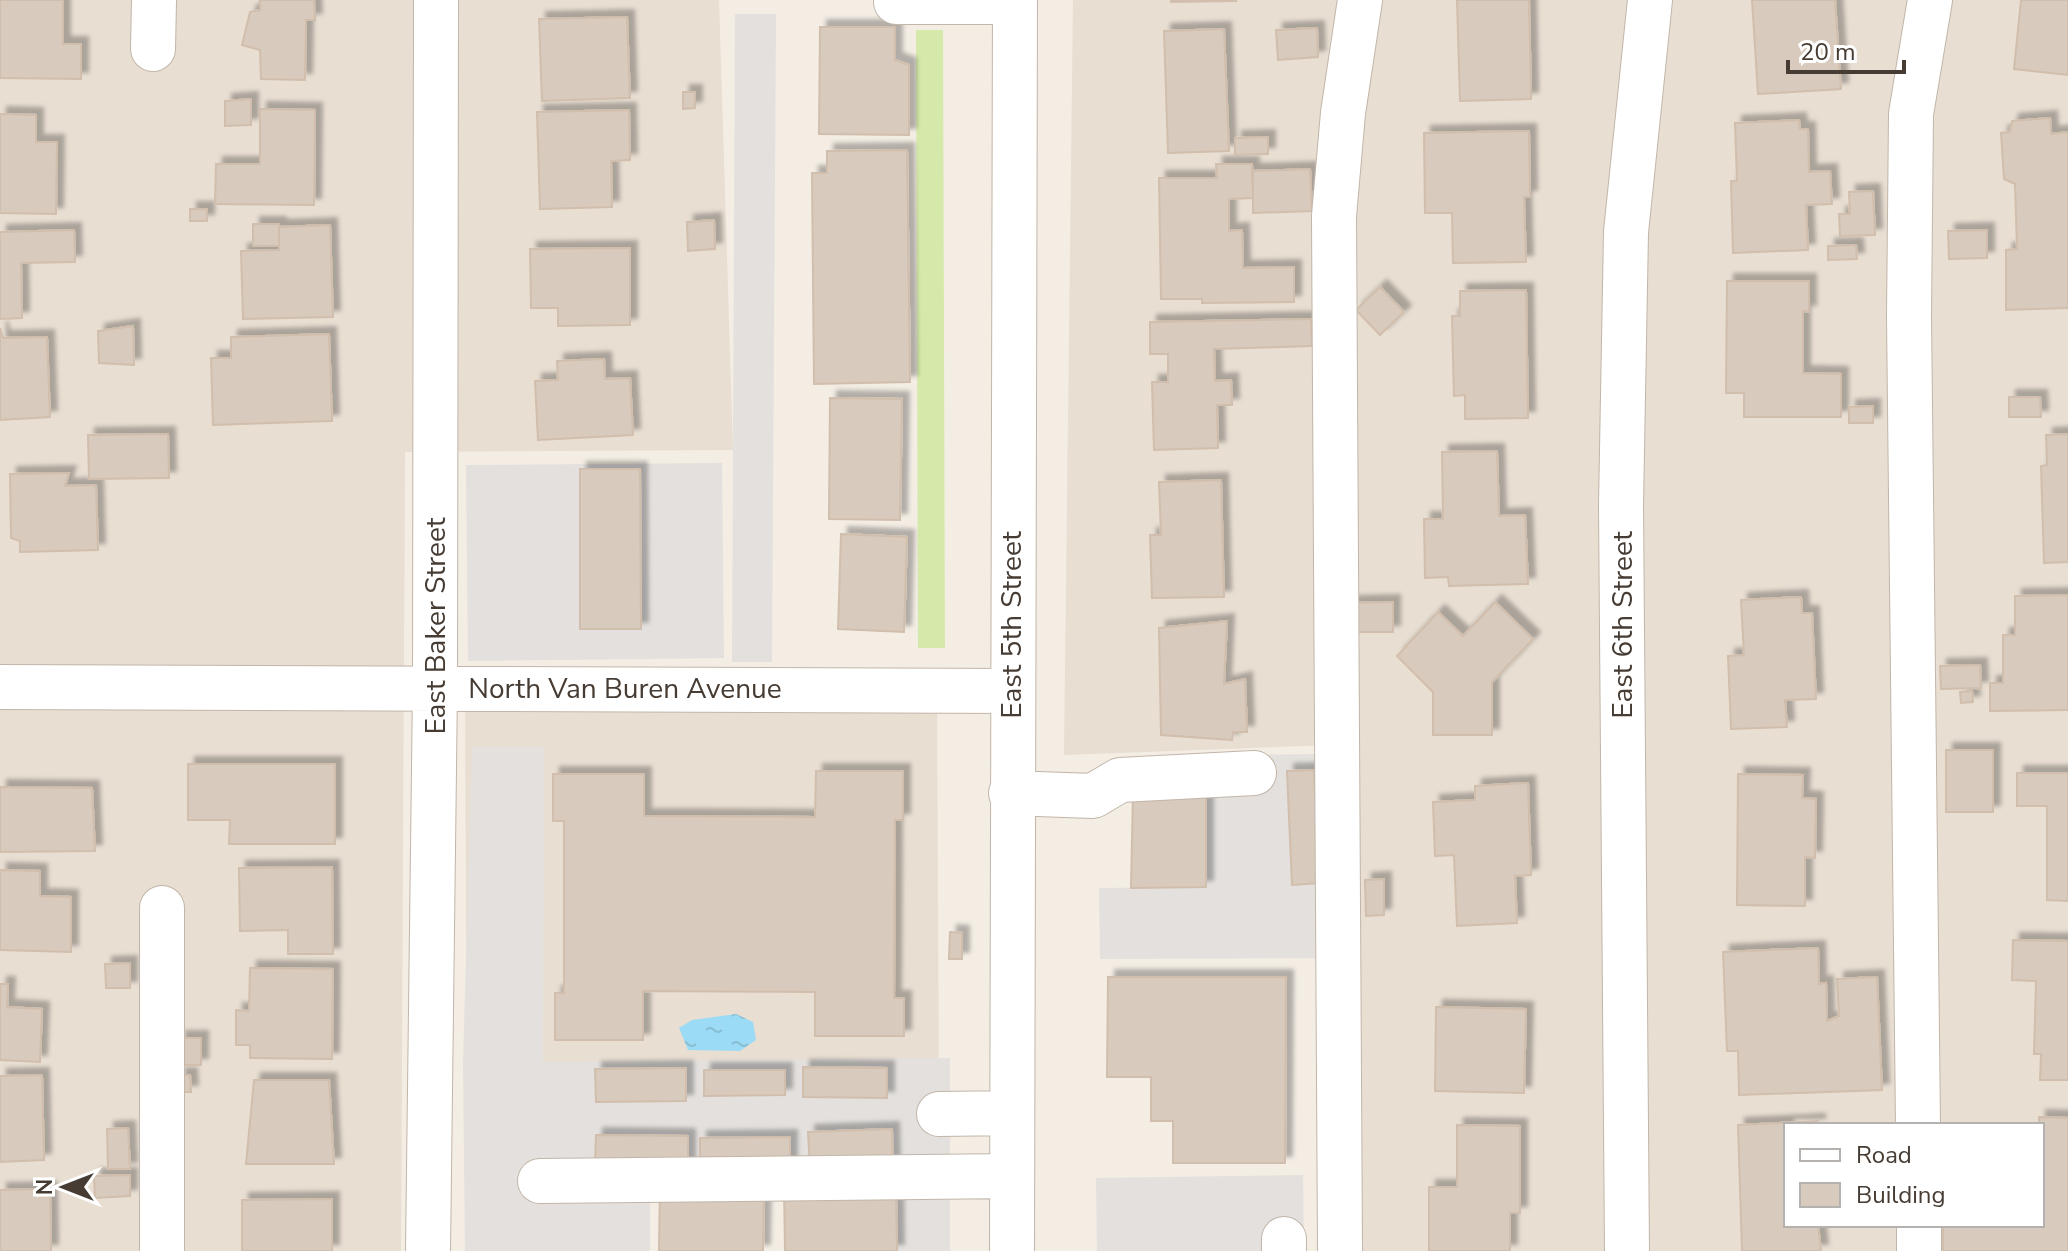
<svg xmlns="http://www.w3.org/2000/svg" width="2068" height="1251" font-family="'Nunito Sans',sans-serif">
<defs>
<pattern id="water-ripples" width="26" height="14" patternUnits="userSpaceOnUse" patternTransform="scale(2)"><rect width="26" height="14" fill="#9cdbf5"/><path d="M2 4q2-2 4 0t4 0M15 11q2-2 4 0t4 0" fill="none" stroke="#88bdd3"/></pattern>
<filter id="shadow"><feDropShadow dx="7" dy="-7" stdDeviation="2" flood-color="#0004"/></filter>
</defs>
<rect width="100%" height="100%" fill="#f3ede4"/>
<!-- residential -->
<path fill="#e8ded2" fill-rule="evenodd" d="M0,0h719l14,450 -328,2 -4,799h-401z
M1073,0h995v1251h-712l-1,-507 -291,11zM1786,1125h256v100h-256z
M465,688h472l2,426 -472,6z"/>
<!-- grass -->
<path fill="#d5eaaa" d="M916,30h27l2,618h-27z"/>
<!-- parking -->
<path fill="#e3e0dd" d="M735,14h41l-4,648h-40z
M722,463l2,195 -256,3 -2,-196z
M472,747h72l-1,315 407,-4v193h-53l-1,-67 -246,1v66h-185l-2,-188z
M1328,754l1,204 -229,1 -1,-71 106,-1v-132z
M1303,1175l1,76h-207l-1,-73z"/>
<!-- water -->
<path fill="url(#water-ripples)" d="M736,1014l17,8 3,18 -16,11 -52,-1 -9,-22 13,-8z"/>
<!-- building -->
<path fill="#d8cabc" stroke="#d1beac" stroke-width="2" filter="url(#shadow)" d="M0,0h63v44h18v35l-81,-1z
M260,0h54l1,20h-9l-1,60 -44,-1 -1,-29 -18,-5 8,-33 10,-2z
M1171,0h65v1l-65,1z
M1457,0h72l2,99 -71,2z
M1752,0h83l6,89 -83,5z
M2021,0h47v75l-54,-6z
M627,17l3,81 -88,3 -3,-82z
M820,27h75v33l14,5v70l-90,-1z
M1317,28l1,29 -40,3 -2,-30z
M1224,29l5,122 -61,2 -4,-122z
M683,92h12v16l-12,1z
M251,99v26l-26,1v-25z
M260,109l55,1 -1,95 -99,-1 1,-40h44z
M629,110l1,50 -19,1 1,46 -72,2 -3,-97z
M0,114l36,1v27h21l-1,72 -56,-1z
M2050,118l1,16 17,-2v176l-62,2v-60l11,-1 -2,-65 -11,-5 -3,-46 9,-1 2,-11z
M1799,120l1,9h8l1,43 21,-1 2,33 -26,1 2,45 -75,3 -2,-72h6l-2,-58z
M1529,131l1,66h-6l2,65 -73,1 -1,-50h-27l-1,-80z
M1268,137v17l-33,1v-17z
M907,150l3,232 -96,2 -2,-211h15v-22z
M1216,164h36l1,34 -24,1v32l13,-1 1,38 51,-1v35l-92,1v-4h-41l-2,-121h58z
M1310,169l2,42 -59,2v-42z
M1873,191l2,44 -35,1 -1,-22h11l-1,-22z
M190,209h17v12h-17z
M714,220l1,29 -27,2 -1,-29z
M253,224h26v22h-26z
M330,225l3,92 -90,2 -2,-68 38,-1v-23z
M74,230l1,32 -54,1 1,55 -22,1v-87z
M1987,230v28l-38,1 -1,-28z
M1856,245l1,14 -29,1v-14z
M630,248v77l-72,1v-18h-27l-1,-59z
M1727,281h82v31l-6,-1v62l38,1v43h-97v-24h-18z
M1380,287l24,25 -24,23 -24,-25z
M1526,290l2,128 -63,1v-24l-11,1 -2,-80h8v-25z
M1311,319l1,27 -98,3 1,32 16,-1 1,25h-15l1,43 -64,2 -2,-68h16v-28h-18v-32z
M133,326l1,39 -35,-2 -1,-32z
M0,328l3,10 44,-1 3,80 -50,3z
M329,334l3,87 -119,4 -2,-67h20v-21z
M604,359l1,20 25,-1 3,57 -95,5 -3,-59 23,-1 -1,-19z
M2009,397h31l1,20h-32z
M830,398l72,1 -2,121 -71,-1z
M1873,406v17h-24v-16z
M168,434l1,44 -80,1 -1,-44z
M2068,434v128l-24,1 -3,-97 6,-1 -1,-30z
M1497,451l2,65 26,-1 3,69 -79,2 -1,-9 -23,1 -1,-59h19l-1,-67z
M580,469h60l1,160h-61z
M69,473l-4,13 31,-1 2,65 -78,2v-11l-9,-3 -1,-64z
M1221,480l3,117 -72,1 -2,-63h11l-2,-53z
M841,534l66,3 -3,95 -66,-3z
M2068,595v115l-78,1v-28h13v-48h12v-39z
M1801,597l1,16h10l4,86 -31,1 2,27 -56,2 -3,-73 16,-1 -3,-55z
M1393,602v30h-43v-29z
M1495,602l38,37 -41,43v53h-59v-43l-36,-36 41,-44 25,24z
M1227,621l-3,63 21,-5 2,53h-14l-1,8 -71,-5 -2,-107z
M1980,665l1,23 -40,1 -1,-23z
M1972,691l1,11 -12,1 -1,-11z
M1946,750h47v62h-47z
M188,764h147v80h-106l1,-24h-42z
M1314,770l5,113 -27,2 -5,-114z
M816,771h87v49h-8l-1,178h10v38h-89v-44l-172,-1v49h-88v-47h9v-172h-11v-47h91v42l171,1z
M2017,773h51v128l-21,-1v-94h-30z
M1738,774l65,1 -1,23 14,1 -1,59 -10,-1v49l-68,-1z
M1528,783l3,92 -16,1 2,47 -60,3 -3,-71 -19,1 -2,-54 42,-2v-14z
M0,787l92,1 3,63 -95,1z
M1133,792l73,1v94l-75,1z
M332,867l1,87h-45v-24l-48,1 -1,-63z
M0,870l40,1v25l31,1v55l-71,-2z
M1384,879v36l-18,1 -1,-36z
M950,932l12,1v26h-13z
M2013,940l55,1v139h-28l1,-26h-7l2,-73 -24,-1z
M1818,948l1,36 7,-1 1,38 12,-5 -2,-37 40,-2 5,113 -143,5 -1,-44h-11l-4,-99z
M130,963v25h-24l-1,-24z
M250,968l83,1 -1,90 -82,-1v-13h-14v-35l13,1z
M1108,977h178l-1,186h-112v-42h-22v-44h-44z
M0,984h8l-1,23 35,2 -2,53 -40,-2z
M1436,1007l90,2 -2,84 -89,-2z
M179,1038h22v27h-22z
M803,1067l84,1v30l-84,-1z
M686,1068v33l-90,1 -1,-33z
M704,1070h81v25l-81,1z
M42,1075l2,85 -44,2v-86z
M179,1075h11l1,17h-12z
M254,1080h75l5,84h-88z
M2039,1117l29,1v133h-125v-26h99z
M1818,1121v4h-32v100h32l3,26h-79l-4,-126z
M1457,1125l63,1v87h-10v38h-81v-64h28z
M128,1128l2,41h-22l-1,-40z
M892,1129l1,42 -83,-4 -2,-35z
M596,1135l92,1v30l-93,-1z
M790,1137v32l-90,1v-32z
M130,1175v21l-35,2 -1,-22z
M784,1183l112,1 1,67h-112z
M660,1184h104l-1,67h-104z
M50,1189l1,62h-51v-61z
M332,1199v52h-90v-51z"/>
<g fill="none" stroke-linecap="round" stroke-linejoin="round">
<!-- minor casing -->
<g stroke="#c2b6a9" stroke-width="46">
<path id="minor" d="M896,2h119
M153,49l1,-49
M0,687l1011,4
M1011,793l82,3 27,-16 134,-7
M939,1114l73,-1
M1918,1125l-9,-809 2,-202 19,-114
M540,1181l472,-5
M1919,1225v26
M1284,1239v12
M162,1251v-343
M428,1251l7,-563 1,-688
M1012,1251l3,-1251
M1340,1251l-6,-1035 9,-103 17,-113
M1627,1251l-6,-746 5,-273 24,-232"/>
</g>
<!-- minor -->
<use href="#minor" stroke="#fff" stroke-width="44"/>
</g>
<g text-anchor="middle" stroke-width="8" stroke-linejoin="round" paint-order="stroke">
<!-- street labels -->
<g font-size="28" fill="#463c34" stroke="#fff">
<text transform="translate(1011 625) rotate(-90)" y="10">East 5th Street</text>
<text transform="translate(1622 625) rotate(-90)" y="10">East 6th Street</text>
<text transform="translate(435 626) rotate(-90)" y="10">East Baker Street</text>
<text x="625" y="698">North Van Buren Avenue</text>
</g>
</g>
<!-- legend -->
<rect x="1784" y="1123" width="260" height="104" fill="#ffffff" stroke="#b5b1ae" stroke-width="2"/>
<rect x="1800" y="1149" width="40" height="12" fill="#ffffff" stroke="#b5b1ae" stroke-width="2"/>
<text x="1856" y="1163" font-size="24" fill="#463c34">Road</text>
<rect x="1800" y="1183" width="40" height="24" fill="#d8cabc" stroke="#b5b1ae" stroke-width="2"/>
<text x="1856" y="1203" font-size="24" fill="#463c34">Building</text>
<!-- north arrow -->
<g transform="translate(64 1187) rotate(270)" stroke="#ffffff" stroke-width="6" paint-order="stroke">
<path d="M0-6L14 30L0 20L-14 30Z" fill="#463c34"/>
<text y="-12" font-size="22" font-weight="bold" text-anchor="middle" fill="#463c34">N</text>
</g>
<!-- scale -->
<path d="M1788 60v12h116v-12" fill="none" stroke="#463c34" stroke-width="4"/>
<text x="1800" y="60" font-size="24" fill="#463c34" stroke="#ffffff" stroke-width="6" paint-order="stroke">20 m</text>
</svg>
